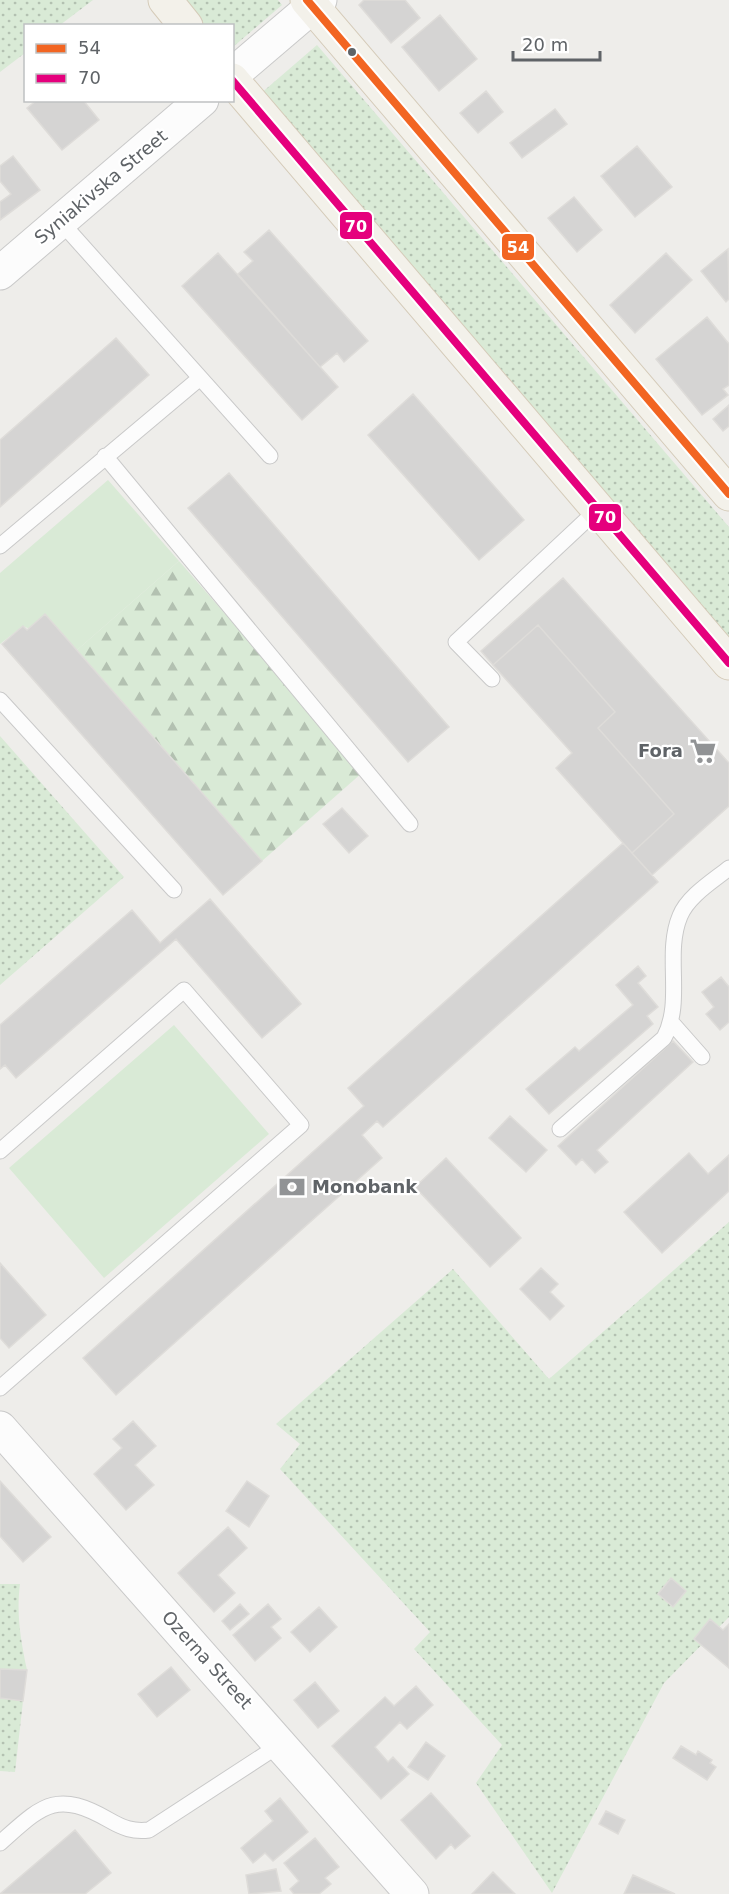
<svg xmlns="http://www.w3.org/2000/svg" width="729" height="1894" font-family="'DejaVu Sans',sans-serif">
<defs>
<pattern id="forest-firs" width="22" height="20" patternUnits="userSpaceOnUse" patternTransform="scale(1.5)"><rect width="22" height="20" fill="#d9ead6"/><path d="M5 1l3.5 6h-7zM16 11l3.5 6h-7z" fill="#b3c1b1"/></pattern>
<pattern id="park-dots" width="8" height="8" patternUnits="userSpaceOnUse" patternTransform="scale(1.5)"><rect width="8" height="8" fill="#d9ead6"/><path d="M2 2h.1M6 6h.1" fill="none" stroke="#b3c1b1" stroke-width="1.8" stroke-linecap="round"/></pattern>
</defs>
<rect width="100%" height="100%" fill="#eeedea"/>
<!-- grass -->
<path fill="#d9ead6" d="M108,480l71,81 -102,89 -54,-24 -23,18v-71z
M174,1025l95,109 -165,144 -95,-110z"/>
<!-- forest -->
<path fill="url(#forest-firs)" d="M179,561l184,211 -101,89 -185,-211z"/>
<!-- park -->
<path fill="url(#park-dots)" d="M0,0h93l-33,25 -34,1 -1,27 -25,19z
M179,0h99l4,5 -49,42 -1,-21 -32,-1z
M317,45l412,482v118l-470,-550z
M0,736l124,141 -124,108z
M729,1222v395l-65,66 -112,210 -76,-110 26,-38 -88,-96 16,-17 -150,-163 20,-25 -24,-20 177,-155 96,110z
M0,1584h20c-4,30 1,58 7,86l-27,-1z
M0,1698l23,3 -8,71 -15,-1z"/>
<!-- building -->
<path fill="#d5d4d3" stroke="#dedcd9" stroke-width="1.5" d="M364,0h41l15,18 -29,25 -32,-38z
M440,15l37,44 -38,32 -37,-44z
M486,91l17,21 -25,21 -18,-20z
M37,100h46l16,20 -37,30 -35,-42z
M555,109l12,15 -45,34 -12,-15z
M637,146l35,41 -37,30 -34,-41z
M13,156l27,34 -40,30v-18l11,-8 -11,-13v-15z
M574,197l28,33 -25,22 -29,-34z
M269,230l99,111 -24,21 -7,-9 -17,14 -82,-93 15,-13 -9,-9z
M728,249l1,50 -3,3 -25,-31z
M218,253l120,134 -36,33 -120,-134z
M666,253l26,27 -57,53 -25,-28z
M707,317l22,27v41l-6,4 5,6 -26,20 -46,-56z
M116,338l33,37 -149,132v-67z
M413,394l111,126 -45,40 -111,-125z
M729,405v21l-6,5 -10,-12z
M229,473l220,254 -41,35 -220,-254z
M563,578l166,185v43l-77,69 -20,-22 42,-39 -76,-86 17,-16 -77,-87 -45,40 -12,-14z
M45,614l217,247 -39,34 -221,-251 21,-18 4,4z
M538,625l77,87 -17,16 76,86 -42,39 -76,-85 16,-15 -79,-88z
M342,808l26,28 -19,17 -26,-29z
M623,843l35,39 -275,245 -6,-6 -15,14 20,23 -266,237 -33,-37 281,-252 -16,-18z
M210,899l91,105 -39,34 -86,-99 -160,139 -11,-13 -5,4v-44l132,-115 28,33z
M638,966l8,10 -8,7 20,24 -11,9 6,8 -104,90 -23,-25 49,-42 4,4 54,-46 -17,-20z
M721,977l8,10v35l-9,8 -14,-16 8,-7 -12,-15z
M673,1041l20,21 -96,88 11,12 -13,11 -13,-14 -6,6 -18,-19z
M510,1116l37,34 -21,22 -37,-34z
M689,1153l19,21 21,-19v36l-67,62 -38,-41z
M446,1158l75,80 -31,29 -75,-80z
M0,1263l46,52 -37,33 -9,-10z
M541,1268l17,16 -8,8 14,14 -14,14 -30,-31z
M133,1421l23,25 -21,19 19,20 -28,25 -32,-36 28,-26 -9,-9z
M0,1481l51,56 -28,25 -23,-26z
M247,1481l22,15 -20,31 -23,-16z
M228,1527l19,21 -29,27 17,18 -21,19 -36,-39z
M671,1578l15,13 -13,16 -15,-13z
M240,1604l9,10 -19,16 -8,-9z
M268,1604l13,15 -10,8 10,11 -26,23 -22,-26z
M319,1607l18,20 -27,25 -19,-20z
M710,1619l13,11 6,-6v44l-35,-29z
M171,1667l19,23 -33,27 -19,-23z
M0,1669l27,1 -4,31 -23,-3z
M315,1682l24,29 -21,17 -24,-28z
M416,1686l17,19 -26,24 -7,-7 -25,25 13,15 5,-5 16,17 -28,25 -49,-53 53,-49 9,9z
M426,1742l19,14 -17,24 -20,-13z
M681,1746l15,9 2,-4 14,9 -2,3 6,4 -9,13 -34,-22z
M431,1793l39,43 -15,13 -4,-5 -15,15 -35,-39z
M280,1798l28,34 -35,29 -8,-8 -12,10 -12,-15 32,-27 -8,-10z
M606,1811l19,9 -7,14 -19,-10z
M75,1830l36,43 -26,21h-85z
M315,1838l24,29 -14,11 6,6 -12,10h-25l-4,-5 9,-8 -15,-18z
M276,1869l5,22 -32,3 -3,-19z
M493,1872l22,22h-43z
M633,1875l42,19h-51z"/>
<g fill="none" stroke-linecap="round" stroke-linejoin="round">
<!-- service casing -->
<g stroke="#c9c9c9" stroke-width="17">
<path id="service" d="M60,221l210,235
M105,456l305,368
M0,546l200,-168
M492,679l-36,-37 142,-133
M0,700l174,190
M672,1023l30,34
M560,1129l104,-91c20,-37 0,-84 16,-122 8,-20 33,-35 49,-48
M0,1151l184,-161 117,135 -301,263
M0,1843c42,-37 55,-54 109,-23 14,8 24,12 40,10l132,-86"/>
</g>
<!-- tertiary casing -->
<g stroke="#c9c9c9" stroke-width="35">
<path id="tertiary" d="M232,75l88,-75
M0,273l202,-173
M0,1428l412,466"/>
</g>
<!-- primary casing -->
<g stroke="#d5cbb9" stroke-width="35">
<path id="primary" d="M165,0l21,26
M307,0l422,494
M232,80l497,583"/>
</g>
<!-- service -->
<use href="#service" stroke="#fcfcfc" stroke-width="15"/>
<!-- tertiary -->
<use href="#tertiary" stroke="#fcfcfc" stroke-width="33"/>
<!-- primary -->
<use href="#primary" stroke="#f3f1ea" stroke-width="33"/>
<!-- bus-1 casing -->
<g stroke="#fff" stroke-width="12">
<path id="bus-1" d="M307,0l422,494"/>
</g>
<!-- bus-2 casing -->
<g stroke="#fff" stroke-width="12">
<path id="bus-2" d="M232,80l497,583"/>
</g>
<!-- bus-1 -->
<use href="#bus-1" stroke="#f26522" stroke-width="8"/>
<!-- bus-2 -->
<use href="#bus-2" stroke="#e5007d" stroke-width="8"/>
</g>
<!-- icons -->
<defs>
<g id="supermarket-bare" transform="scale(2.07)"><path d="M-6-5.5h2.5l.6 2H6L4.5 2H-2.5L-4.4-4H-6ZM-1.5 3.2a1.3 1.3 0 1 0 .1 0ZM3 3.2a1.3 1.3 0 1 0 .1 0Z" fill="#919395" stroke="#fff" stroke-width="2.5" paint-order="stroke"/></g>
<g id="bank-bare" transform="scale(2.07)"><path d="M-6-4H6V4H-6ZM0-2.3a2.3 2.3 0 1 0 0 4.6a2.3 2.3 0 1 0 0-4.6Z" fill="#919395" stroke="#fff" stroke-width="2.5" paint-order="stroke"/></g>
</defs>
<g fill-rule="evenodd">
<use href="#supermarket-bare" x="703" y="751"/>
<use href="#bank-bare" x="292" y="1187"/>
</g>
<!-- markers -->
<circle fill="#5f6367" stroke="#fff" stroke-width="2" cx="352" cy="52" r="5"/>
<g text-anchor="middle" stroke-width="4.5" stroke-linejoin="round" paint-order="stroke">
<!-- street labels -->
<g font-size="18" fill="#5f6367" stroke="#fff">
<text transform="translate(101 187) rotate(-40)" y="6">Syniakivska Street</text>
<text transform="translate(207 1660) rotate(48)" y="6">Ozerna Street</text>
</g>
<!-- poi labels -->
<g font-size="18" font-weight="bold" fill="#5f6367" stroke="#fff" text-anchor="end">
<text x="683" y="757">Fora</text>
<text x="312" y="1193" text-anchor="start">Monobank</text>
</g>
</g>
<g stroke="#fff" stroke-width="2">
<rect x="339" y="211" width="34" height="29" rx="6" fill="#e5007d"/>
<rect x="501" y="233" width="34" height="28" rx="6" fill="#f26522"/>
<rect x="588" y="503" width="34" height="29" rx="6" fill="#e5007d"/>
</g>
<g font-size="16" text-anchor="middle" font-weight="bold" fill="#fff">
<text x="356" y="232">70</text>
<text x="518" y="253">54</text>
<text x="605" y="523">70</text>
</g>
<!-- legend -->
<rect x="24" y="24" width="210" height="78" fill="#ffffff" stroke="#bfc1c2" stroke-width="1.5"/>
<rect x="36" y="44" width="30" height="9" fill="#f26522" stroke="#bfc1c2" stroke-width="1.5"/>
<text x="78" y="54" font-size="18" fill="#5f6367">54</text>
<rect x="36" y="74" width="30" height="9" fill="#e5007d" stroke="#bfc1c2" stroke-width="1.5"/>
<text x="78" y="84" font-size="18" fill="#5f6367">70</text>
<!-- scale -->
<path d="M513 51v9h87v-9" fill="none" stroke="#5f6367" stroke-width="3"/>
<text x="522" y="51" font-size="18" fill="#5f6367" stroke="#ffffff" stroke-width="4.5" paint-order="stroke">20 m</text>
</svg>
